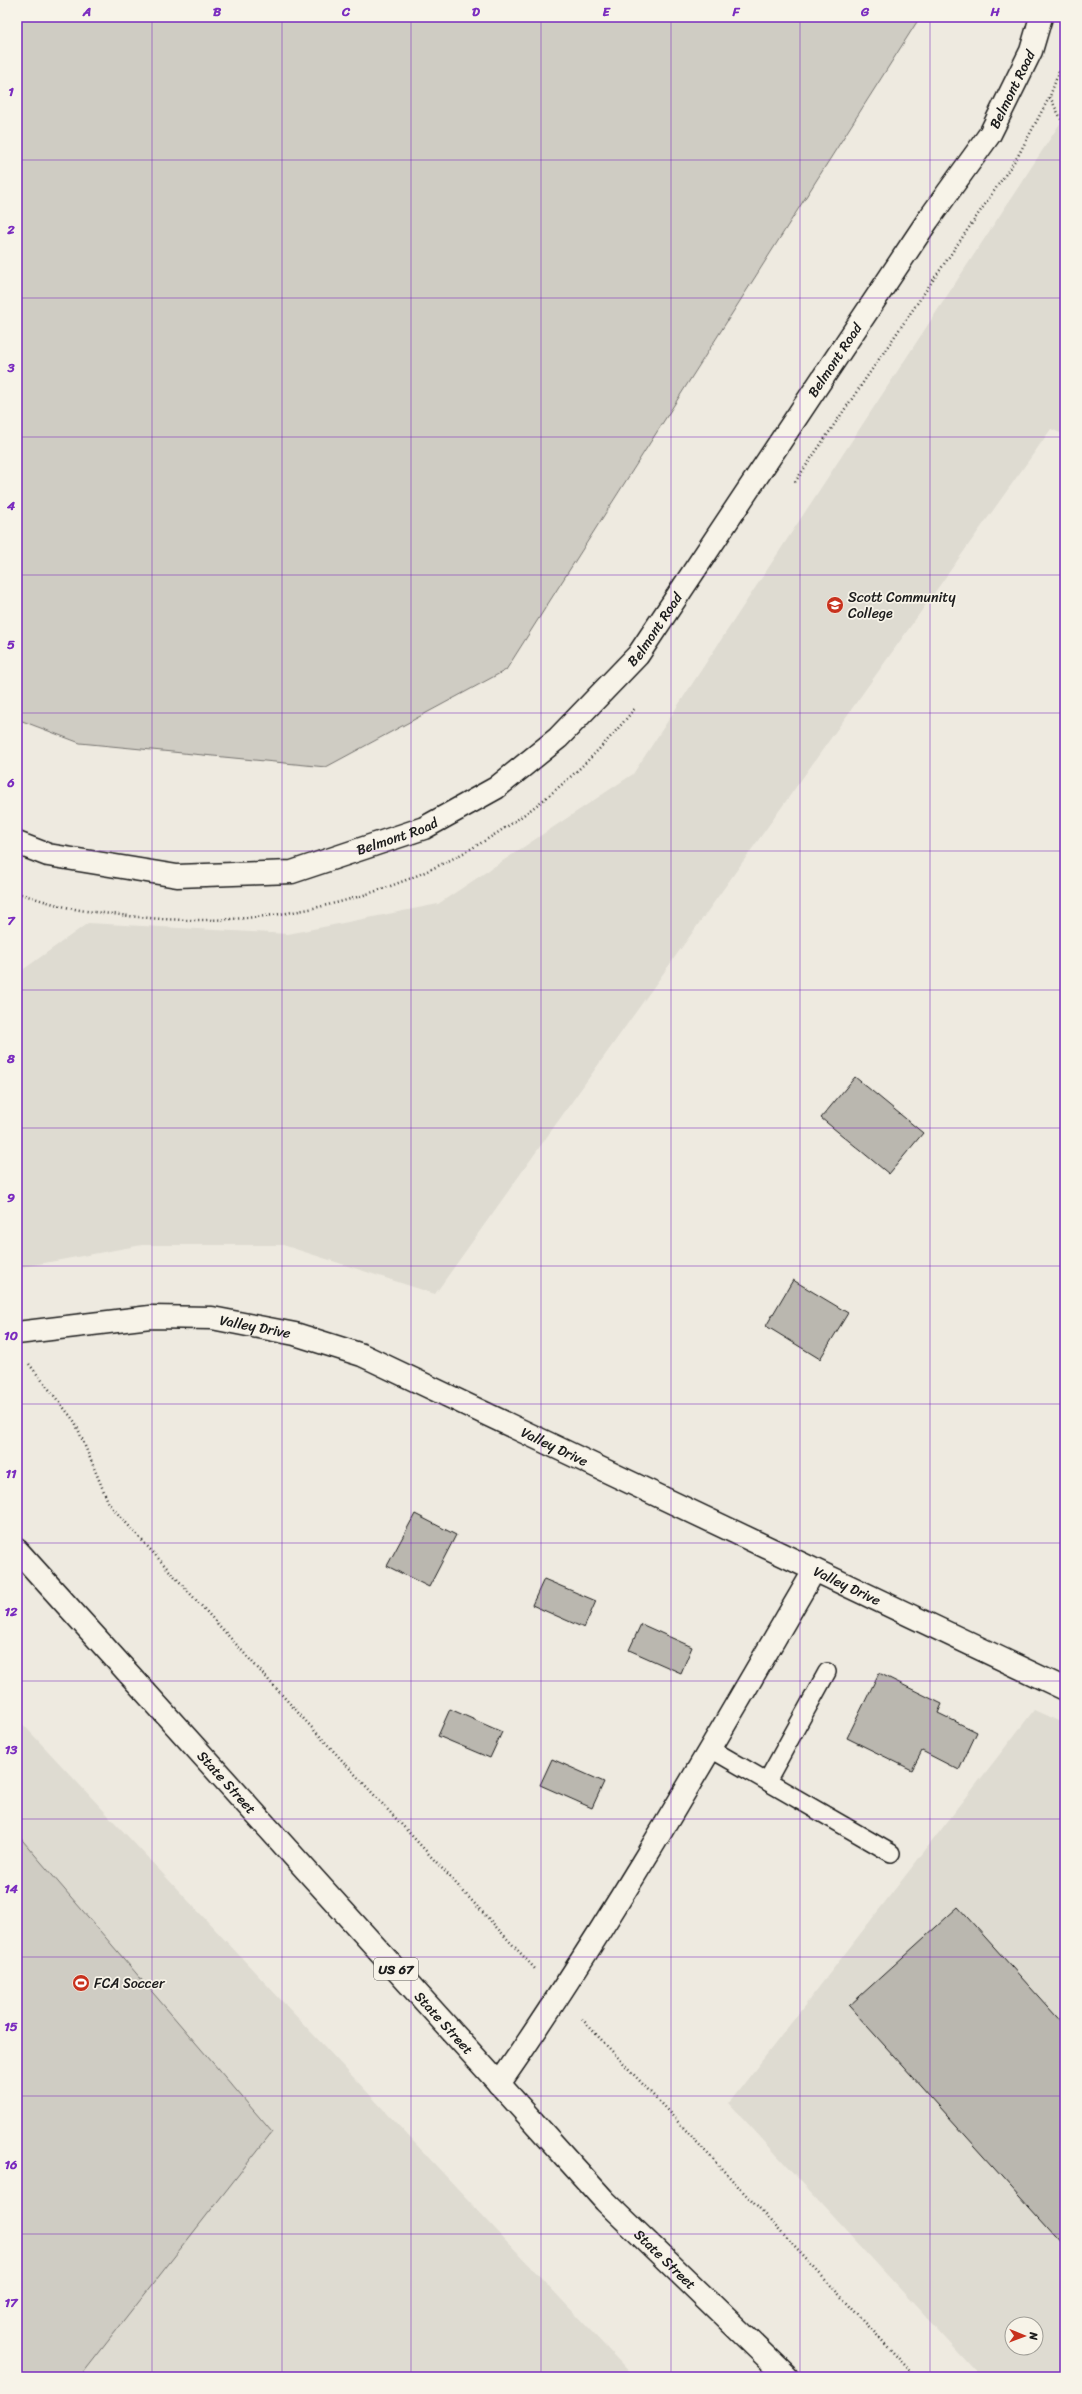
<svg xmlns="http://www.w3.org/2000/svg" width="1082" height="2394" font-family="Sriracha,sans-serif">
<rect width="100%" height="100%" fill="#eeeae0"/>
<filter id="ink" filterUnits="userSpaceOnUse"><feTurbulence type="fractalNoise" baseFrequency=".025" numOctaves="2"/><feDisplacementMap in="SourceGraphic" scale="8" xChannelSelector="R" yChannelSelector="G"/><feConvolveMatrix kernelMatrix="1 2 1 2 8 2 1 2 1" color-interpolation-filters="sRGB"/></filter>
<g filter="url(#ink)">
<!-- built -->
<path fill="#dedbd1" fill-rule="evenodd" d="M1065,116v319l-14,-6 -616,865 -152,-49h-141l-125,23v-294l71,-51 200,11 150,-30 195,-130z
M1034,1710l31,14v653h-84l-252,-274zM1012,2324h24v24h-24z
M17,1718l617,659h-617z"/>
<!-- green -->
<path fill="#cfccc3" stroke="#767470" d="M17,17h903l-414,653 -180,97 -246,-24 -63,-24z
M17,1834l255,298 -192,245h-63z"/>
<!-- building -->
<path fill="#bab7af" stroke="#1c1c1c" d="M855,1077l68,56 -34,41 -68,-56z
M793,1280l55,33 -28,46 -54,-33z
M415,1514l41,21 -27,52 -42,-21z
M544,1579l52,22 -12,27 -52,-23z
M641,1624l51,23 -11,26 -52,-23z
M879,1673l63,31 -4,9 39,19 -18,38 -37,-19 -10,19 -65,-32z
M450,1709l52,23 -12,26 -52,-22z
M552,1759l52,23 -12,26 -52,-23z
M958,1907l107,119v220l-216,-240z"/>
<g fill="none" stroke-linecap="round" stroke-linejoin="round">
<!-- lane casing -->
<g stroke="#1c1c1c" stroke-width="20">
<path id="lane" d="M711,1749l180,104
M767,1781l60,-109"/>
</g>
<!-- street casing -->
<g stroke="#1c1c1c" stroke-width="25">
<g id="street">
<path id="s1" d="M17,843l31,12 129,21 115,-4 132,-44 72,-40 62,-50 80,-83 290,-435 62,-86 41,-83 10,-34"/>
</g>
</g>
<!-- secondary casing -->
<g stroke="#1c1c1c" stroke-width="25">
<g id="secondary">
<path id="s2" d="M17,1333l133,-16 62,1 83,16 67,21 703,334"/>
</g>
</g>
<!-- primary casing -->
<g stroke="#1c1c1c" stroke-width="25">
<g id="primary">
<path id="s3" d="M17,1550l588,651 182,176"/>
<path d="M499,2084c115,-165 214,-340 315,-513"/>
</g>
</g>
<!-- path -->
<path stroke="#1c1c1c" stroke-width="2.5" stroke-dasharray="1 3" stroke-linecap="butt" d="M1050,97l15,30
M795,482l223,-326 32,-60 9,-25
M17,893c18,5 35,11 53,15 17,4 35,5 51,7 199,26 389,-50 514,-207
M29,1364l46,58 34,82 193,213 234,253
M582,2019l334,358"/>
<!-- lane -->
<use href="#lane" stroke="#f7f3e8" stroke-width="17"/>
<!-- street -->
<use href="#street" stroke="#f7f3e8" stroke-width="22"/>
<!-- secondary -->
<use href="#secondary" stroke="#f7f3e8" stroke-width="22"/>
<!-- primary -->
<use href="#primary" stroke="#f7f3e8" stroke-width="22"/>
</g>
</g>
<!-- grid -->
<path fill="none" stroke="#7b2cbf" stroke-width="1" stroke-opacity="0.55" d="M152,17v2360M282,17v2360M411,17v2360M541,17v2360M671,17v2360M800,17v2360M930,17v2360M17,160h1048M17,298h1048M17,437h1048M17,575h1048M17,713h1048M17,851h1048M17,990h1048M17,1128h1048M17,1266h1048M17,1404h1048M17,1543h1048M17,1681h1048M17,1819h1048M17,1957h1048M17,2096h1048M17,2234h1048"/>
<!-- icons -->
<defs>
<g id="university-disc" transform="scale(0.9)"><circle r="9.5" fill="#c8321e" stroke="#f7f3e8"/><path d="M0-5L7-2L0 1L-7-2ZM-4 1L0 2.5L4 1V4Q0 6-4 4Z" fill="#fff"/></g>
<g id="stadium-disc" transform="scale(0.9)"><circle r="9.5" fill="#c8321e" stroke="#f7f3e8"/><path d="M0-5a6.5 5 0 1 0 0 10a6.5 5 0 1 0 0-10ZM-3.5-1.8h7v3.6h-7Z" fill="#fff"/></g>
</defs>
<g fill-rule="evenodd">
<use href="#university-disc" x="835" y="605"/>
<use href="#stadium-disc" x="81" y="1983"/>
</g>
<g text-anchor="middle" stroke-width="3.5" stroke-linejoin="round" paint-order="stroke">
<!-- shield labels -->
<rect fill="#f7f3e8" stroke="#5e5c59" stroke-width="1" x="374" y="1958" width="44" height="22" rx="3"/>
<g font-size="13" font-weight="bold" fill="#1c1c1c">
<text x="396" y="1974">US 67</text>
</g>
<!-- street labels -->
<g font-size="14" fill="#1c1c1c" stroke="#f7f3e8">
<text dy="5" stroke="none"><textPath href="#s1" startOffset="1374">Belmont Road</textPath></text>
<text dy="5" stroke="none"><textPath href="#s1" startOffset="1050">Belmont Road</textPath></text>
<text dy="5" stroke="none"><textPath href="#s1" startOffset="726">Belmont Road</textPath></text>
<text dy="5" stroke="none"><textPath href="#s1" startOffset="390">Belmont Road</textPath></text>
<text dy="5" stroke="none"><textPath href="#s2" startOffset="240">Valley Drive</textPath></text>
<text dy="5" stroke="none"><textPath href="#s2" startOffset="564">Valley Drive</textPath></text>
<text dy="5" stroke="none"><textPath href="#s2" startOffset="888">Valley Drive</textPath></text>
<text dy="5" stroke="none"><textPath href="#s3" startOffset="313">State Street</textPath></text>
<text dy="5" stroke="none"><textPath href="#s3" startOffset="637">State Street</textPath></text>
<text dy="5" stroke="none"><textPath href="#s3" startOffset="961">State Street</textPath></text>
</g>
<!-- poi labels -->
<g font-size="14" fill="#1c1c1c" stroke="#f7f3e8" text-anchor="start">
<text x="848" y="602">Scott Community<tspan x="848" dy="16">College</tspan></text>
<text x="94" y="1988">FCA Soccer</text>
</g>
</g>
<!-- margin -->
<rect width="1082" height="2394" fill="none" stroke="#f7f3e8" stroke-width="44"/>
<!-- north arrow -->
<g transform="translate(1024 2336) rotate(91)"><circle r="19" fill="#f7f3e8" stroke="#9f9d96"/>
<path d="M0-3L7 15L0 10L-7 15Z" fill="#c8321e"/>
<text y="-6" font-size="11" font-weight="bold" text-anchor="middle" fill="#1c1c1c">N</text>
</g>
<rect x="22" y="22" width="1038" height="2350" fill="none" stroke="#7b2cbf" stroke-width="1.5"/>
<g font-size="13" text-anchor="middle" font-weight="bold" fill="#7b2cbf">
<text x="87" y="16">A</text>
<text x="217" y="16">B</text>
<text x="346" y="16">C</text>
<text x="476" y="16">D</text>
<text x="606" y="16">E</text>
<text x="736" y="16">F</text>
<text x="865" y="16">G</text>
<text x="995" y="16">H</text>
<text x="11" y="96">1</text>
<text x="11" y="234">2</text>
<text x="11" y="372">3</text>
<text x="11" y="510">4</text>
<text x="11" y="649">5</text>
<text x="11" y="787">6</text>
<text x="11" y="925">7</text>
<text x="11" y="1063">8</text>
<text x="11" y="1202">9</text>
<text x="11" y="1340">10</text>
<text x="11" y="1478">11</text>
<text x="11" y="1616">12</text>
<text x="11" y="1754">13</text>
<text x="11" y="1893">14</text>
<text x="11" y="2031">15</text>
<text x="11" y="2169">16</text>
<text x="11" y="2307">17</text>
</g>
</svg>
